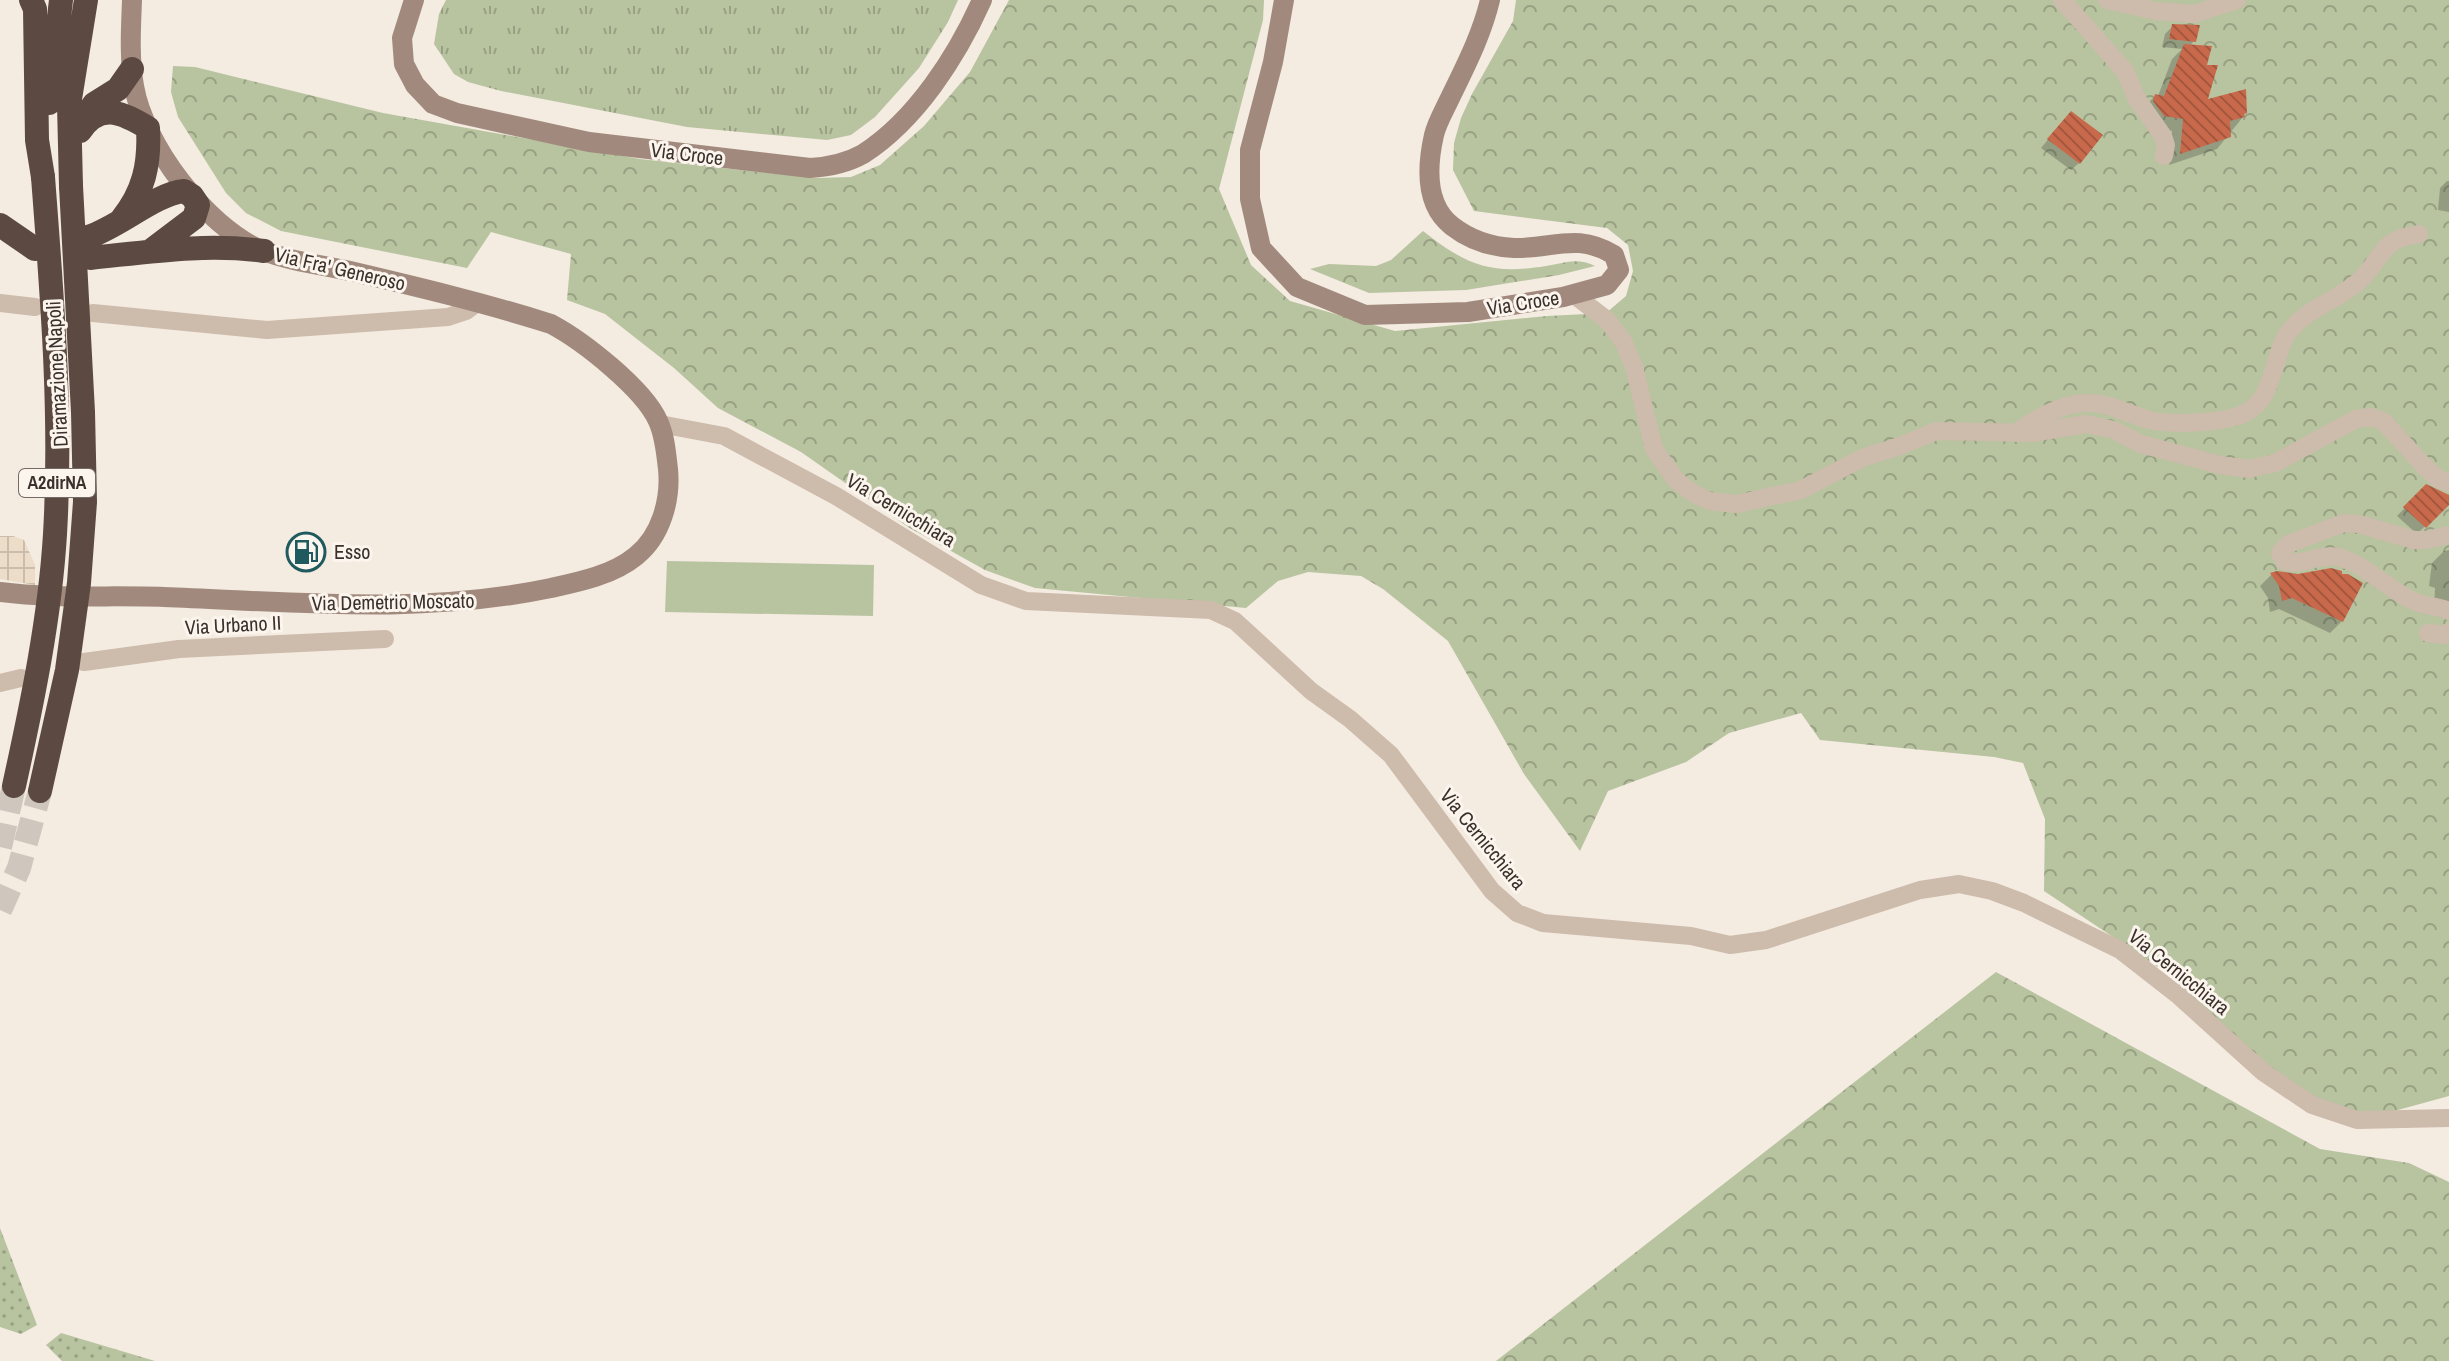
<svg xmlns="http://www.w3.org/2000/svg" width="2449" height="1361" font-family="'Archivo Narrow',sans-serif">
<defs>
<pattern id="grass-tufts" width="24" height="20" patternUnits="userSpaceOnUse" patternTransform="scale(2)"><rect width="24" height="20" fill="#b8c4a0"/><path d="M3 7l-1-3M5 7V3M7 7l1-3M15 17l-1-3M17 17v-4M19 17l1-3" fill="none" stroke="#97a083"/></pattern>
<pattern id="forest-crowns" width="20" height="18" patternUnits="userSpaceOnUse" patternTransform="scale(2)"><rect width="20" height="18" fill="#b8c4a0"/><path d="M2 6a3 3 0 1 1 6 0M12 15a3 3 0 1 1 6 0" fill="none" stroke="#97a083"/></pattern>
<pattern id="park-dots" width="8" height="8" patternUnits="userSpaceOnUse" patternTransform="scale(2)"><rect width="8" height="8" fill="#b8c4a0"/><path d="M2 2h.1M6 6h.1" fill="none" stroke="#97a083" stroke-width="1.8" stroke-linecap="round"/></pattern>
<pattern id="plaza-grid" width="8" height="8" patternUnits="userSpaceOnUse" patternTransform="scale(2)"><rect width="8" height="8" fill="#ecdcc8"/><path d="M0 4h8M4 0v8" fill="none" stroke="#cbbdac"/></pattern>
<pattern id="building-back-hatch" width="6" height="6" patternUnits="userSpaceOnUse" patternTransform="scale(2)"><rect width="6" height="6" fill="#c8694b"/><path d="M-1 5l2 2M0 0l6 6M5-1l2 2" fill="none" stroke="#a4573f"/></pattern>
</defs>
<rect width="100%" height="100%" fill="#f4ebe1"/>
<!-- grass -->
<path fill="url(#grass-tufts)" d="M446,0h512l-10,22 -29,46 -44,49 -24,18 -24,5 -140,-13 -186,-36 -33,-9 -14,-8 -20,-30 5,-30z"/>
<!-- forest -->
<path fill="url(#forest-crowns)" d="M1009,0h255l-1,20 -44,169 32,76 39,36 105,30 152,-15 59,-3 20,-17 7,-25 -5,-26 -21,-17 -133,-17 -21,-41 1,-27 7,-25 11,-24 41,-73 3,-21h933v1096l-62,17 -28,1 -32,-6 -41,-27 -81,-67 -35,-39 -126,-84 1,-72 -22,-56 -29,-6 -174,-17 -19,-27 -72,20 -43,29 -78,29 -28,60 -56,-77 -76,-133 -65,-52 -22,-13 -53,-4 -30,9 -32,27 -211,-20 -50,-18 -77,-43 -107,-75 -83,-44 -44,-40 -69,-54 -38,-14 4,-46 -80,-22 -24,36 -186,-37 -35,-18 -20,-20 -48,-76 -7,-25 2,-26 22,1 188,46 257,46 176,19 35,-1 29,-12 44,-39 46,-54z
M1423,231c43,34 67,44 123,35 19,-3 31,-9 49,0l-36,9 -93,15 -97,3 -59,-24 19,-5 47,2 15,-6z
M1996,972l324,177 89,14 40,19v179h-953z"/>
<!-- park -->
<path fill="url(#park-dots)" d="M0,1228l37,97 -16,9 -21,-7z
M61,1333l94,28h-93l-16,-16z"/>
<!-- garden -->
<path fill="#b8c4a0" d="M667,561l207,4 -1,51 -208,-4z"/>
<!-- plaza -->
<path fill="url(#plaza-grid)" d="M0,536h13l11,4 11,25v20l-35,-6z"/>
<!-- shadow -->
<path fill="#0003" d="M2173,26l21,15 -5,6 16,20v34l38,16 -26,32 -48,16 3,-34 -20,-3 -9,-20 12,-12h3l14,-37 10,-10 -20,-2 3,-13z
M2063,121l16,42 -8,7 -30,-22z
M2447,181h2v31l-11,-2 2,-22z
M2426,486l23,13v3l-32,32 -20,-18z
M2449,550v56l-15,1 1,-19 -6,-2 3,-23 12,-12z
M2271,575l69,1 2,45 -12,12 -51,-24 -9,3 -2,-14 -8,-12z"/>
<!-- building -->
<path fill="url(#building-back-hatch)" d="M2172,24l28,1 -4,17 -27,-3z
M2184,44l28,2 -5,19h11l-10,34 38,-10 1,24 -3,1 1,3 -15,4 1,16 -51,17 3,-35 -19,-3 -11,-15 2,-7 9,2z
M2071,111l32,24 -23,29 -33,-25z
M2426,484l23,11v10l-23,23 -23,-21z
M2331,568l11,3v3h6l15,9 -20,39 -51,-24 -10,3 -3,-15 -9,-13 7,-2 21,3z"/>
<g fill="none" stroke-linecap="round" stroke-linejoin="round">
<!-- highway-tunnel -->
<path stroke="#cfc6bd" stroke-width="24" stroke-dasharray="24 12" stroke-linecap="butt" d="M0,847l14,-61
M0,910l19,-42 21,-77"/>
<!-- street -->
<path stroke="#cdbbac" stroke-width="18" d="M2062,0l63,71 12,28 26,37 3,9 -2,11
M2107,0l49,11 38,3 43,-14
M1573,294l34,26 16,21 11,26 20,82 22,31 18,14 16,7 26,3 65,-14 61,-32 38,-12 36,-15 96,2 54,-9 28,6 27,14 79,21 29,4 26,-6 81,-44 15,-2 12,4 41,45 13,12 12,5
M0,303l35,4
M93,313l174,17 181,-13 18,-6 12,-9
M660,424l64,12 112,60 145,89 45,16 185,9 24,11 76,70 39,28 41,36 101,136 25,22 26,10 148,13 39,9 36,-5 154,-50 39,-6 33,7 32,12 96,47 59,46 84,76 49,33 45,15 92,-2
M2015,433c20,-14 47,-30 72,-30 20,-1 41,11 59,16 22,7 76,4 97,-5 32,-15 28,-52 43,-78 16,-26 51,-35 73,-55 12,-10 19,-26 31,-37 9,-7 18,-8 29,-10
M2449,535l-23,5h-12l-55,-16 -15,-1 -56,21 -8,9 4,8c19,6 35,-8 54,-4 23,5 52,33 75,44 11,5 25,5 36,10
M2428,633l16,2 5,-3
M84,662l95,-13 206,-10
M0,683l21,-5"/>
<!-- secondary -->
<path stroke="#a18a7d" stroke-width="20" d="M414,0l-12,38 2,26 11,21 18,19 24,9 132,29 221,26c17,-1 37,-5 53,-14 53,-34 94,-98 119,-154
M1284,0l-11,62 -23,88v49l11,49 36,39 68,28 103,-3 95,-15 44,-12 12,-15 -5,-15c-37,-23 -61,-6 -100,-7 -24,-1 -44,-8 -62,-22 -27,-21 -25,-60 -18,-91 3,-13 11,-26 17,-39 15,-31 31,-62 39,-96
M0,592c54,7 110,3 164,5 131,5 258,18 387,-9 28,-6 62,-13 85,-32 25,-20 35,-56 32,-87 -2,-16 -3,-33 -10,-48 -14,-32 -75,-80 -107,-97 -66,-21 -133,-37 -201,-53 -28,-6 -62,-10 -89,-21 -55,-24 -117,-105 -127,-164 -5,-28 -3,-59 -2,-86"/>
<!-- highway -->
<path stroke="#5c4a42" stroke-width="24" d="M31,0l4,9 2,131 6,37
M49,103l12,-103
M85,117l9,-13 24,-15 14,-20
M80,131c20,-30 43,-18 68,-3 2,36 -4,64 -27,92
M71,186l-2,-81 17,-105
M0,225l35,24
M88,237c31,-10 67,-43 96,-46l8,5 6,9 -4,13 -45,34
M90,258c59,-6 115,-15 174,-7"/>
<!-- highway-bridge -->
<path stroke="#5c4a42" stroke-width="24" d="M14,786c18,-82 36,-168 41,-252 7,-119 -3,-239 -12,-357
M40,791l27,-121 12,-87 6,-81 -2,-90 -12,-226"/>
</g>
<!-- icons -->
<defs>
<g id="fuel-ring" transform="scale(2)"><circle r="9.5" fill="#fbf5ee" stroke="#1f5a5e" stroke-width="1.5"/><path d="M-5.5-6h7V0h2V4h1.3V-2.5L3-4.5l.8-.8L6-3V5H2.5V1h-1V6h-7ZM-4.2-4.7v3.2H.2V-4.7Z" fill="#1f5a5e"/></g>
</defs>
<g fill-rule="evenodd">
<use href="#fuel-ring" x="306" y="552"/>
</g>
<g text-anchor="middle" stroke-width="6" stroke-linejoin="round" paint-order="stroke">
<!-- shield labels -->
<rect fill="#fbf5ee" stroke="#756b66" stroke-width="2" x="19" y="469" width="76" height="28" rx="6"/>
<g font-size="18" font-weight="bold" fill="#3b302b">
<text x="57" y="489">A2dirNA</text>
</g>
<!-- street labels -->
<g font-size="20" fill="#3b302b" stroke="#fbf5ee">
<text transform="translate(687 154) rotate(7)" y="7">Via Croce</text>
<text transform="translate(340 269) rotate(13)" y="7">Via Fra' Generoso</text>
<text transform="translate(1523 303) rotate(-9)" y="7">Via Croce</text>
<text transform="translate(57 374) rotate(-93)" y="7">Diramazione Napoli</text>
<text transform="translate(901 510) rotate(31)" y="7">Via Cernicchiara</text>
<text transform="translate(393 602) rotate(-1)" y="7">Via Demetrio Moscato</text>
<text transform="translate(233 625) rotate(-3)" y="7">Via Urbano II</text>
<text transform="translate(1483 839) rotate(51)" y="7">Via Cernicchiara</text>
<text transform="translate(2179 972) rotate(39)" y="7">Via Cernicchiara</text>
</g>
<!-- poi labels -->
<g font-size="20" fill="#3b302b" stroke="#fbf5ee" text-anchor="start">
<text x="334" y="559">Esso</text>
</g>
</g>
</svg>
